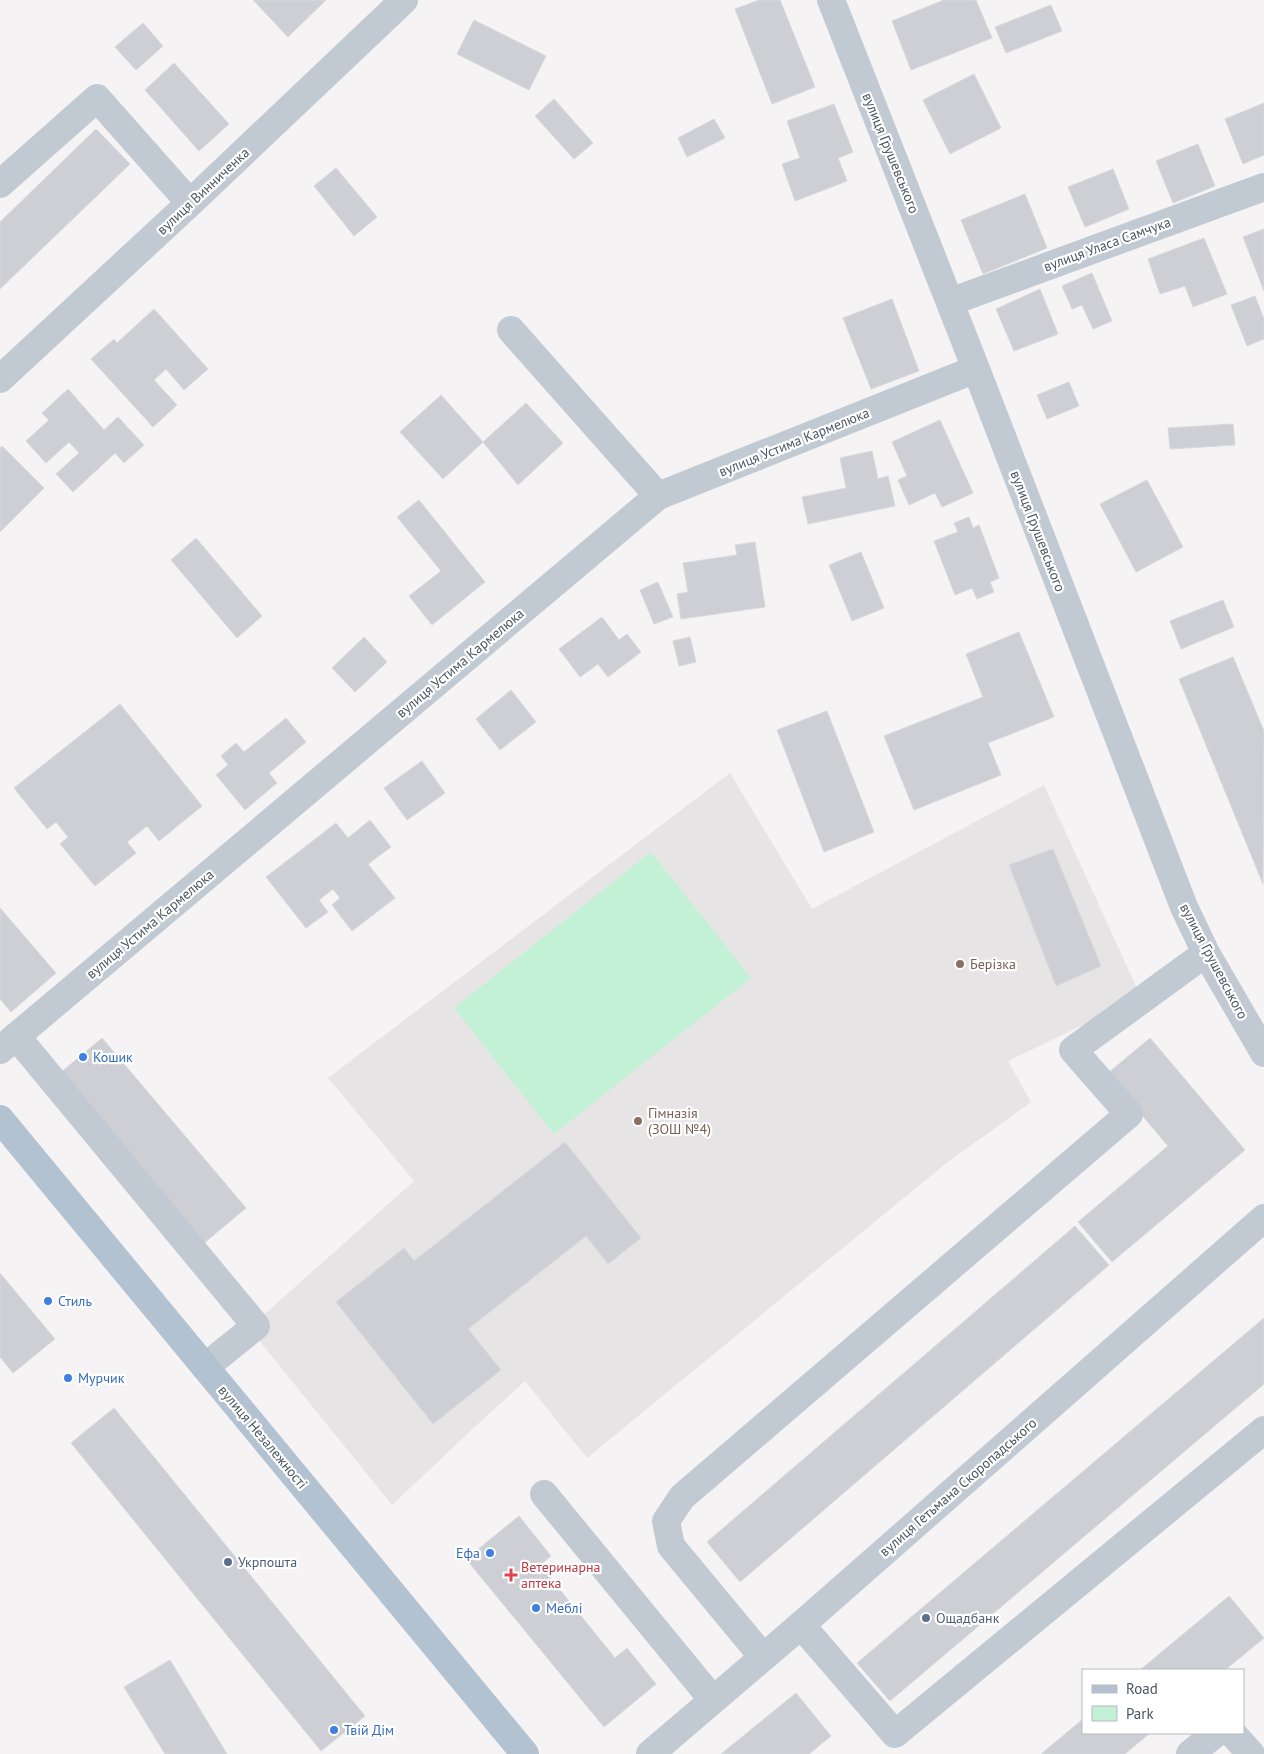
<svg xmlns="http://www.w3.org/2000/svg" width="1264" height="1754" font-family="'PT Sans',sans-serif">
<rect width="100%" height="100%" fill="#f5f3f3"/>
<!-- education -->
<path fill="#e6e4e5" d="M730,773l82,136 232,-124 97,212 -133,64 23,41 -87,63 -357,293 -62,-77 -45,41 -88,83 -143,-177 165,-147 -86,-103z"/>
<!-- green -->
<path fill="#c3f1d5" d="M651,852l100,126 -197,156 -100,-126z"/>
<!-- building -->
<path fill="#cdcfd5" stroke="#d7d9de" d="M253,0h73l-38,37z
M759,0h21l35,87 -43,17 -37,-95z
M944,0h32l16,38 -81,32 -19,-49z
M1051,5l11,26 -56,22 -11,-26z
M474,20l72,36 -17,34 -72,-36z
M143,23l20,23 -27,24 -21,-23z
M174,63l55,61 -30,27 -54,-61z
M974,74l27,54 -51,26 -27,-54z
M554,99l39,44 -19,16 -39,-43z
M1264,103v52l-21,9 -18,-45z
M834,104l19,48 -15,6 9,23 -52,20 -13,-37 18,-6 -13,-37z
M714,119l11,19 -38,19 -9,-19z
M96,129l34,35 -130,125v-67z
M1198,144l17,42 -42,17 -17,-42z
M336,168l41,49 -23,19 -40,-50z
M1113,169l16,40 -44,18 -17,-40z
M1025,194l22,54 -64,26 -22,-54z
M1264,229v62l-21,-54z
M1204,238l23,56 -34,13 -8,-21 -25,8 -12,-35z
M1092,273l20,48 -19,8 -11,-24 -10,4 -10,-23z
M1040,289l18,45 -44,17 -18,-42z
M1255,296l9,23v20l-17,7 -16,-41z
M892,299l27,72 -48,18 -28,-71z
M154,309l54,60 -24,21 -18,-21 -12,11 23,25 -24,22 -62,-68 23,-20 3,4z
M1069,382l10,24 -32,13 -10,-24z
M68,389l36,41 14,-13 26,28 -20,18 -9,-10 -42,39 -17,-18 23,-21 -10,-11 -23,21 -20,-22 23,-21 -7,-7z
M441,395l42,47 -40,37 -43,-47z
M526,403l37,40 -45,42 -35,-43z
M940,420l33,73 -31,14 -7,-14 -26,12 -11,-25 9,-4 -15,-34z
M1233,424l2,21 -65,4 -2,-21z
M2,446l42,42 -44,44v-84z
M872,451l6,28 10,-3 7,30 -87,18 -6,-27 44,-9 -6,-30z
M1147,480l36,67 -47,25 -36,-68z
M419,500l66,82 -53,43 -23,-29 32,-25 -44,-54z
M969,517l4,11 6,-3 20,53 -9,4 4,10 -17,7 -5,-11 -17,7 -21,-54 24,-9 -4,-9z
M196,538l66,78 -25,22 -66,-78z
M755,542l10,65 -84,12 -4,-25 11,-2 -5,-29 54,-8 -2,-10z
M861,552l23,56 -32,13 -23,-56z
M658,582l15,35 -19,7 -14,-34z
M1223,600l11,27 -53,22 -11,-28z
M602,617l17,23 8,-6 14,18 -33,25 -10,-13 -18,13 -21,-28z
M1019,632l35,85 -66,26 13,32 -87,35 -30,-74 99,-39 -17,-43z
M364,637l23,25 -32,30 -23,-24z
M690,637l6,25 -17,4 -6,-25z
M1233,657l31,74 -1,153 -84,-205z
M511,690l25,32 -36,28 -24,-31z
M120,704l82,102 -43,35 -12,-15 -20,16 9,11 -41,33 -35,-42 8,-7 -12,-15 -9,7 -33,-41z
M827,711l47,121 -50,20 -47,-122z
M286,718l20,24 -37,31 8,10 -32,27 -29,-35 12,-10 -7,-9 15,-13 8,9z
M422,761l23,32 -38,27 -23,-32z
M370,820l21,27 -23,17 27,34 -43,33 -20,-26 8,-7 -7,-9 -14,11 9,12 -22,16 -40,-51 70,-54 12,15z
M1053,849l48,117 -45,20 -47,-121z
M0,908l56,65 -45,39 -11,-13z
M102,1038l144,170 -43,36 -144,-170z
M1150,1038l95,112 -133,112 -34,-40 90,-76 -61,-72z
M565,1142l76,96 -33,26 -22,-28 -118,93 33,41 -68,54 -97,-122 68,-54 10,13z
M1075,1226l34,39 -369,317 -33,-40z
M0,1273l55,66 -42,34 -13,-16z
M1264,1318v66l-374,317 -33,-38z
M114,1408l251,308 -44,35 -250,-308z
M519,1516l32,40 -11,9 75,93 12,-10 29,36 -52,43 -138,-168z
M1229,1596l35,42 -39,32h-85z
M170,1660l57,94h-62l-41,-67z
M796,1693l35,43 -22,18h-88z
M1083,1719v14h67l-25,21h-84z"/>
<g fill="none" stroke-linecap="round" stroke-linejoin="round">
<!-- minor -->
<path stroke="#c1cad2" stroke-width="28" d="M831,0l145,369 208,538 22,46 58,100
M0,184l97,-86 93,105
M950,302l314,-115
M511,330l147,166
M0,379l190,-176 214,-203
M16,1036l240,290 -51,41
M0,1050l658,-554 318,-127
M544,1494l169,206
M801,1625l94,109 369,-304
M763,1657l-92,-111 -5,-25 16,-24 447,-383 -56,-64 133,-97
M1232,1733l19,21
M650,1754l151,-129 463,-407
M1190,1754l26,-21"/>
<!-- major -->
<path stroke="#b3c2d1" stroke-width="28" d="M0,1119l525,635"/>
</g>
<!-- markers -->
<g fill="#8d6e63" stroke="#fff" stroke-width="2">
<circle cx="960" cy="964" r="5"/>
<circle cx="638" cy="1121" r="5"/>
</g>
<g fill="#3f7fe0" stroke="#fff" stroke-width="2">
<circle cx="83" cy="1057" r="5"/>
<circle cx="48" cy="1301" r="5"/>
<circle cx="68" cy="1378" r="5"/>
<circle cx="490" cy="1553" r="5"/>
<circle cx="536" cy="1608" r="5"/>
<circle cx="334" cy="1730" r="5"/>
</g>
<g fill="#5c6f8a" stroke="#fff" stroke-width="2">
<circle cx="228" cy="1562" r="5"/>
<circle cx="926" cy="1618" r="5"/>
</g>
<path fill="#e0444e" stroke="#fff" stroke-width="2" d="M508.5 1567.5h5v5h5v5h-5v5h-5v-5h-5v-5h5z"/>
<g text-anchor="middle" stroke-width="4.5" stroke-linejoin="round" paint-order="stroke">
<!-- street labels -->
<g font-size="14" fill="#4a5661" stroke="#fff">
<text transform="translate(891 153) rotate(68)" y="5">вулиця Грушевського</text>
<text transform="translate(203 191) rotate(-43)" y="5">вулиця Винниченка</text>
<text transform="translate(1107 244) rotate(-20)" y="5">вулиця Уласа Самчука</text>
<text transform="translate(794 442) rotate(-22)" y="5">вулиця Устима Кармелюка</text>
<text transform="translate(1038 531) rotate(69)" y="5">вулиця Грушевського</text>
<text transform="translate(460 663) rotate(-40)" y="5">вулиця Устима Кармелюка</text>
<text transform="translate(150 924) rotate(-40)" y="5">вулиця Устима Кармелюка</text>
<text transform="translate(1214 961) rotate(62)" y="5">вулиця Грушевського</text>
<text transform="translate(263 1437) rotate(50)" y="5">вулиця Незалежності</text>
<text transform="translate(958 1487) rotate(-41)" y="5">вулиця Гетьмана Скоропадського</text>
</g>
<!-- education labels -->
<g font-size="14" fill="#785e54" stroke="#fff" text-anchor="start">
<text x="970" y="969">Берізка</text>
<text x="648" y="1118">Гімназія<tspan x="648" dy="16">(ЗОШ №4)</tspan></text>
</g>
<!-- shop labels -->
<g font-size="14" fill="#366cbe" stroke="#fff" text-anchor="start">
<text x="93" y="1062">Кошик</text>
<text x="58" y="1306">Стиль</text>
<text x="78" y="1383">Мурчик</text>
<text x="480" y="1558" text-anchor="end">Ефа</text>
<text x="546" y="1613">Меблі</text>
<text x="344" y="1735">Твій Дім</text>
</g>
<!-- service labels -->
<g font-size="14" fill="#4e5e75" stroke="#fff" text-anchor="start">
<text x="238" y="1567">Укрпошта</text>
<text x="936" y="1623">Ощадбанк</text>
</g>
<!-- health labels -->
<g font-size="14" fill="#be3a42" stroke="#fff" text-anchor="start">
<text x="521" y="1572">Ветеринарна<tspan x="521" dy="16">аптека</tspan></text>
</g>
</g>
<!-- legend -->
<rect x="1082" y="1669" width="162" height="65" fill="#ffffff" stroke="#b7bbc0"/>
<rect x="1092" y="1685" width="25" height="8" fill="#b3c2d1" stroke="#b7bbc0"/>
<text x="1126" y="1694" font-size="15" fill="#4a5661">Road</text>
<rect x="1092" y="1706" width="25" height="15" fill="#c3f1d5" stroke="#b7bbc0"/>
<text x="1126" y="1719" font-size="15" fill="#4a5661">Park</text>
</svg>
